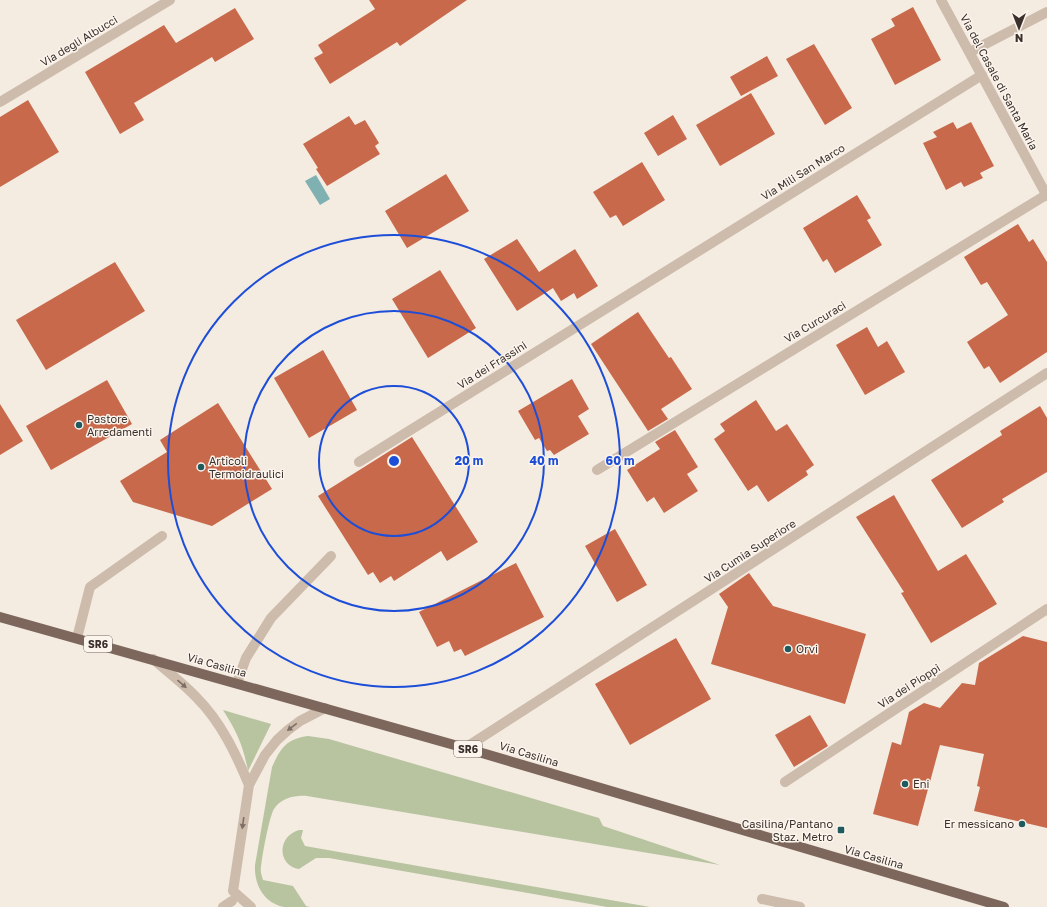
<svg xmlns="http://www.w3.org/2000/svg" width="1047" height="907" font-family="'Golos Text',sans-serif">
<rect width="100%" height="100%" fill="#f4ebe1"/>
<!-- green -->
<path fill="#b8c4a0" d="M223,710l48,14 -23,47c-5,-26 -11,-39 -25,-61z
M308,736l21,3 270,79 4,8 117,39 -413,-69c-12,-1 -26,2 -33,13 -5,8 -12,48 -13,58 -1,5 1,9 2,13l30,6 13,20 4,1c-8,0 -18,0 -26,0 -20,-4 -30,-22 -29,-42l17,-98c9,-19 14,-28 36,-31z
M299,830h4l-2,8 4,8 345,61h-43l-278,-49h-13l-17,11c-21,-3 -23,-32 0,-39z"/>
<!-- water -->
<path fill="#7fb0b2" d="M316,175l14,24 -10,6 -15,-24z"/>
<!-- building -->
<path fill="#c8694b" d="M369,0h98l-67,46 -3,-4 -67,42 -16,-26 9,-5 -5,-8 57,-36z
M913,7l28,53 -46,25 -24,-46 24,-13 -4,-7z
M235,8l19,31 -39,23 -3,-5 -78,46 10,17 -24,14 -35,-62 79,-47 12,18z
M814,44l38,64 -27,17 -39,-66z
M767,56l11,20 -37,20 -11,-19z
M751,93l24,41 -55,32 -24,-41z
M28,100l31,52 -59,35v-70z
M673,115l14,24 -29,17 -14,-23z
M349,116l6,9 10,-5 14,23 -4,3 5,8 -53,32 -11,-17 2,-1 -15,-24z
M953,122l4,7 14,-7 23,44 -14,7 3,5 -19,9 -3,-5 -15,8 -23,-47 14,-6 -4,-5z
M642,162l23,38 -42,26 -7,-11 -6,3 -17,-26z
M446,174l23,37 -62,37 -22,-37z
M857,195l14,23 -4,2 15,25 -47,28 -8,-14 -4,3 -20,-34z
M1018,224l11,18 4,-3 14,23v90l-47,31 -11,-17 -5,3 -17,-27 41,-27 -21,-33 -6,3 -17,-28z
M517,239l22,33 36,-23 23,37 -21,13 -3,-6 -13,8 -8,-13 -36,23 -33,-52z
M115,262l30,49 -99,59 -30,-50z
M440,270l36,58 -48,30 -36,-59z
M638,312l31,46 2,-1 21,32 -31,20 7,10 -20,12 -57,-87z
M867,327l11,20 9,-6 18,31 -40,23 -29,-50z
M323,350l34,60 -48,28 -35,-60z
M572,379l17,30 -11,7 11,18 -35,21 -4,-5 -3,1 -8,-13 -4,2 -17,-29z
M107,380l25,44 -81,46 -25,-44z
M756,400l20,31 11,-7 27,41 -8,6 2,4 -40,27 -11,-17 -9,6 -34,-52 11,-8 -5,-7z
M218,403l54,86 -60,37 -79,-24 -13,-21 47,-29 -7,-12z
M0,404l23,37 -23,14z
M1040,406l7,12v54l-45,27 2,3 -42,26 -31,-48 71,-45 -2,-4z
M675,430l23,37 -11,7 11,17 -34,22 -10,-16 -7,5 -20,-32 33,-21 -5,-7z
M412,437l66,105 -31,19 -6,-10 -47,30 -3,-5 -11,7 -7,-11 -5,3 -50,-79z
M894,495l44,76 28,-17 31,50 -66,39 -30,-50 3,-1 -48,-75z
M615,529l32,56 -30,17 -32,-56z
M516,563l28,54 -79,39 -4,-7 -7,3 -5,-11 -12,6 -18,-35z
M749,573l24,33 93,28 -21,70 -134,-40 17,-57 -9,-13z
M1023,636l24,6v186l-73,-17 6,-24 -3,-1 7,-32 -44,-9 -22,81 -45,-12 19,-72 9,3 8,-33 15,-9 16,5 22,-25 13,2 4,-22z
M676,638l35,61 -81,46 -35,-61z
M810,715l18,31 -34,21 -19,-32z"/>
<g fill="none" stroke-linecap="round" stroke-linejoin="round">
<!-- service -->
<path stroke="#cdbbac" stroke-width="10" d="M77,638l13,-51 72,-51
M153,659c15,13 31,25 44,39 24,24 39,56 52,87
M237,683l9,-25 25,-40 60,-62
M762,899l38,8
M223,907l9,-6
M251,907l-18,-16 16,-106 16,-30 12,-15 11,-10 12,-9 25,-13"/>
<!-- minor -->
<path stroke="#cdbbac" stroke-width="10" d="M970,52l77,-40
M0,102l170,-102
M359,462l623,-387
M597,470l449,-275
M465,748l582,-375
M785,782l262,-173"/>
<!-- tertiary -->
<path stroke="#cdbbac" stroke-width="10" d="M941,0l106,196"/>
<!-- primary -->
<path stroke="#7d675c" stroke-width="10" d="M0,617l465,131 539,159"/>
</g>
<!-- one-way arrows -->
<defs><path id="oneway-solid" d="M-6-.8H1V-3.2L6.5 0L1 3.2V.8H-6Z"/></defs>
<g fill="#7d6f65">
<use href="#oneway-solid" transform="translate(182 684) rotate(41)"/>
<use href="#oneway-solid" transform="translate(292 727) rotate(143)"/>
<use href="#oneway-solid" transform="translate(243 823) rotate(98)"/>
</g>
<!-- distance rings -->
<g fill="none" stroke="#1d4ed8" stroke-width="2">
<circle cx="394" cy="461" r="75"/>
<circle cx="394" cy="461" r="150"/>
<circle cx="394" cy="461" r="226"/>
</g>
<!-- markers -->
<g fill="#1f5a5e" stroke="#fbf5ee" stroke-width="1.5">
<circle cx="79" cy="425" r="4"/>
<circle cx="201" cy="467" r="4"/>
<circle cx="788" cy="649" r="4"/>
<circle cx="905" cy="784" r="4"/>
<circle cx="1022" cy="824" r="4"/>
<rect x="837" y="826" width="8" height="8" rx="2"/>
</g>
<g text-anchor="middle" stroke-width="3" stroke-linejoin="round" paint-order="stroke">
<!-- shield labels -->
<g fill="#fbf5ee" stroke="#756b66" stroke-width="1">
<rect x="84" y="636" width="28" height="16" rx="3"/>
<rect x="454" y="741" width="28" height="16" rx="3"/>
</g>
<g font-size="10" font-weight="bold" fill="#3b302b">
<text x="98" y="648">SR6</text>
<text x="468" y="753">SR6</text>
</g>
<!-- street labels -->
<g font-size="11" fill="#3b302b" stroke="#fbf5ee">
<text transform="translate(79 41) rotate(-31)" y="4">Via degli Albucci</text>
<text transform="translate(999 82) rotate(62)" y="4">Via del Casale di Santa Maria</text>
<text transform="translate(803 172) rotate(-32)" y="4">Via Mili San Marco</text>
<text transform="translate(815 322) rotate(-31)" y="4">Via Curcuraci</text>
<text transform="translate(492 365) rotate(-32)" y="4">Via dei Frassini</text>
<text transform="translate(750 551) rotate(-33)" y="4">Via Cumia Superiore</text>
<text transform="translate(217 665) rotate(16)" y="4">Via Casilina</text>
<text transform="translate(909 686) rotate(-33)" y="4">Via dei Pioppi</text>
<text transform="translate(529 754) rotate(17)" y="4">Via Casilina</text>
<text transform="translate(874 857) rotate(16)" y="4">Via Casilina</text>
</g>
<!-- poi labels -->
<g font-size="11" fill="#3b302b" stroke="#fbf5ee" text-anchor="start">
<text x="87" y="423">Pastore<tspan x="87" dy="13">Arredamenti</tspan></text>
<text x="209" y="465">Articoli<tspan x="209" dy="13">Termoidraulici</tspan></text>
<text x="796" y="653">Orvi</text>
<text x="913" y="788">Eni</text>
<text x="833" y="828" text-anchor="end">Casilina/Pantano<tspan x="833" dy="13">Staz. Metro</tspan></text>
<text x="1014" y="828" text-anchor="end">Er messicano</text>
</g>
</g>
<circle cx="394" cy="461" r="6" fill="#1d4ed8" stroke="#fbf5ee" stroke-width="2"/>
<g font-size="12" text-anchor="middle" font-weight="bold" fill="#1d4ed8" stroke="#fbf5ee" stroke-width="3" stroke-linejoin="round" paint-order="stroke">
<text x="469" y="465">20 m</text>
<text x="544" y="465">40 m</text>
<text x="620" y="465">60 m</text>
</g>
<!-- north arrow -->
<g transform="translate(1019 28) rotate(180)" stroke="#fbf5ee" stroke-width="3" paint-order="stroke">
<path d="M0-3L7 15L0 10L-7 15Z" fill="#3b302b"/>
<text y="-6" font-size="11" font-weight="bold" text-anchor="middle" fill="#3b302b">N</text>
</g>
</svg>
